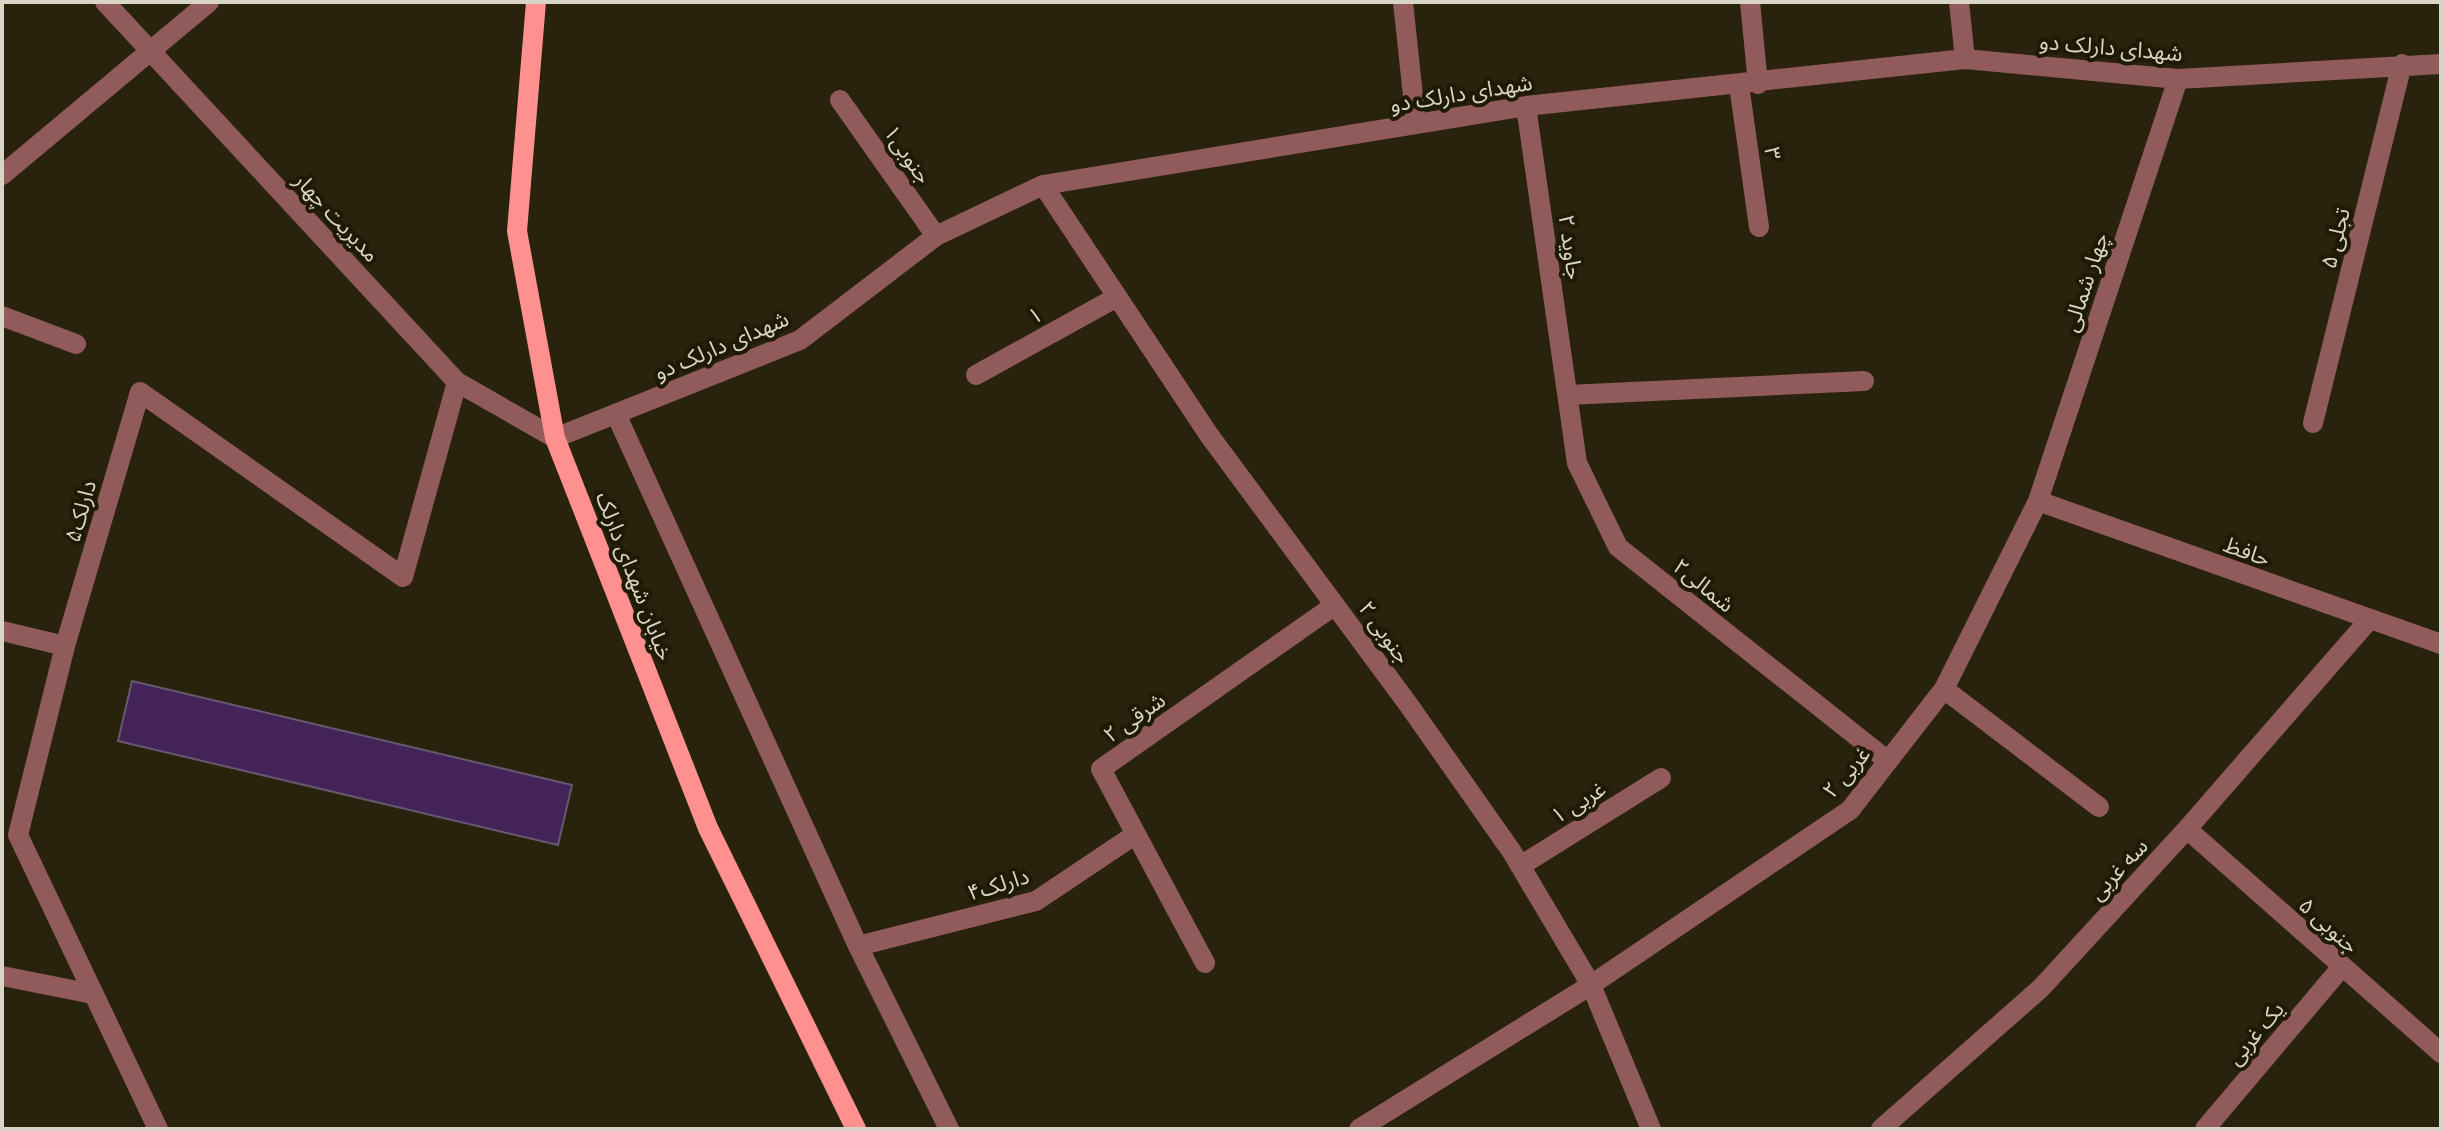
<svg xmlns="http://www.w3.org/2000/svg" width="2443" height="1131" font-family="'Playfair Display','Noto Sans Arabic',serif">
<rect width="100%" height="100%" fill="#29230d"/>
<!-- building -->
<path fill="#442358" stroke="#66596f" stroke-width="2" d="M132,681l440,104 -14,60 -440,-104z"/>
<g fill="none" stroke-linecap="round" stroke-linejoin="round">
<!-- minor -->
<path stroke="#905b5a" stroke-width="20" d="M105,2l352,380 98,56 245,-98 136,-104 107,-51 483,-79 439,-47 213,20 263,-15
M1403,2l13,122
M1750,2l8,82
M1959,2l6,57
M1739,85l20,142
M840,100l96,136
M1526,106l51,357 41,84 270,214
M2,175l207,-173
M1043,185l166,250 199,269 104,148 79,133 60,144
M2,316l74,28
M976,375l141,-78
M1568,395l296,-14
M616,414l242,532 91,183
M2313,423l89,-359
M2038,501l403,143
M2,631l63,15
M1944,689l155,118
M2187,829l254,224
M1520,866l141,-88
M858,946l178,-45 100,-67
M1205,963l-104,-194 234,-164
M2,976l91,18
M158,1129l-140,-294 47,-189 75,-254 263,185 54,-195
M1359,1129l232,-144 259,-175 94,-121 94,-188 140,-422
M1881,1129l160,-141 146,-159 182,-209
M2205,1129l136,-161"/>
<!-- major -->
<path stroke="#fe918f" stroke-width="20" d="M536,2l-19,229 38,207 153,390 148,301"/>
</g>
<g text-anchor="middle" stroke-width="8" stroke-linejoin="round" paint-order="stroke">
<!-- street labels -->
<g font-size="22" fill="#d8d5c7" stroke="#1f1a04">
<text transform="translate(2111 47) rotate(5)" y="8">شهدای دارلک دو</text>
<text transform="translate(1461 93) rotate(-9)" y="8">شهدای دارلک دو</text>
<text transform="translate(1773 153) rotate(82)" y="8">۳</text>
<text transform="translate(908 154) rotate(55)" y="8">جنوبی۱</text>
<text transform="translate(337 217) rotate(47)" y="8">مدیریت چهار</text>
<text transform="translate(2335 238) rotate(-76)" y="8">۵ تجلی</text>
<text transform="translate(1571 247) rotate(82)" y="8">۲ جاوید</text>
<text transform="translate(2085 282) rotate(-72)" y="8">چهار شمالی</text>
<text transform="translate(1035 315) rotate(-29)" y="8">۱</text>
<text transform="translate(721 345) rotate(-23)" y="8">شهدای دارلک دو</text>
<text transform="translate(80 511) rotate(-74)" y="8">دارلک۵</text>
<text transform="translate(2247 551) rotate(20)" y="8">حافظ</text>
<text transform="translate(635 576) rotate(69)" y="8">خیابان شهدای دارلک</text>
<text transform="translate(1704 585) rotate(39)" y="8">شمالی۲</text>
<text transform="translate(1385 632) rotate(54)" y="8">۲ جنوبی</text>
<text transform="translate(1134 717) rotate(-35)" y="8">۲ شرقی</text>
<text transform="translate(1846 772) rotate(-49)" y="8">۲ غربی</text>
<text transform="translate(1578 802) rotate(-32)" y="8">۱ غربی</text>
<text transform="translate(2118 869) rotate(-47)" y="8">سه غربی</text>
<text transform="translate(998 884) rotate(-17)" y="8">دارلک۴</text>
<text transform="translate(2329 925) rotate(42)" y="8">۵ جنوبی</text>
<text transform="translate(2255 1033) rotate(-50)" y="8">یک غربی</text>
</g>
</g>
<!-- border -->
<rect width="2443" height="1131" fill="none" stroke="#d8d5c7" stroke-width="8"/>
</svg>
